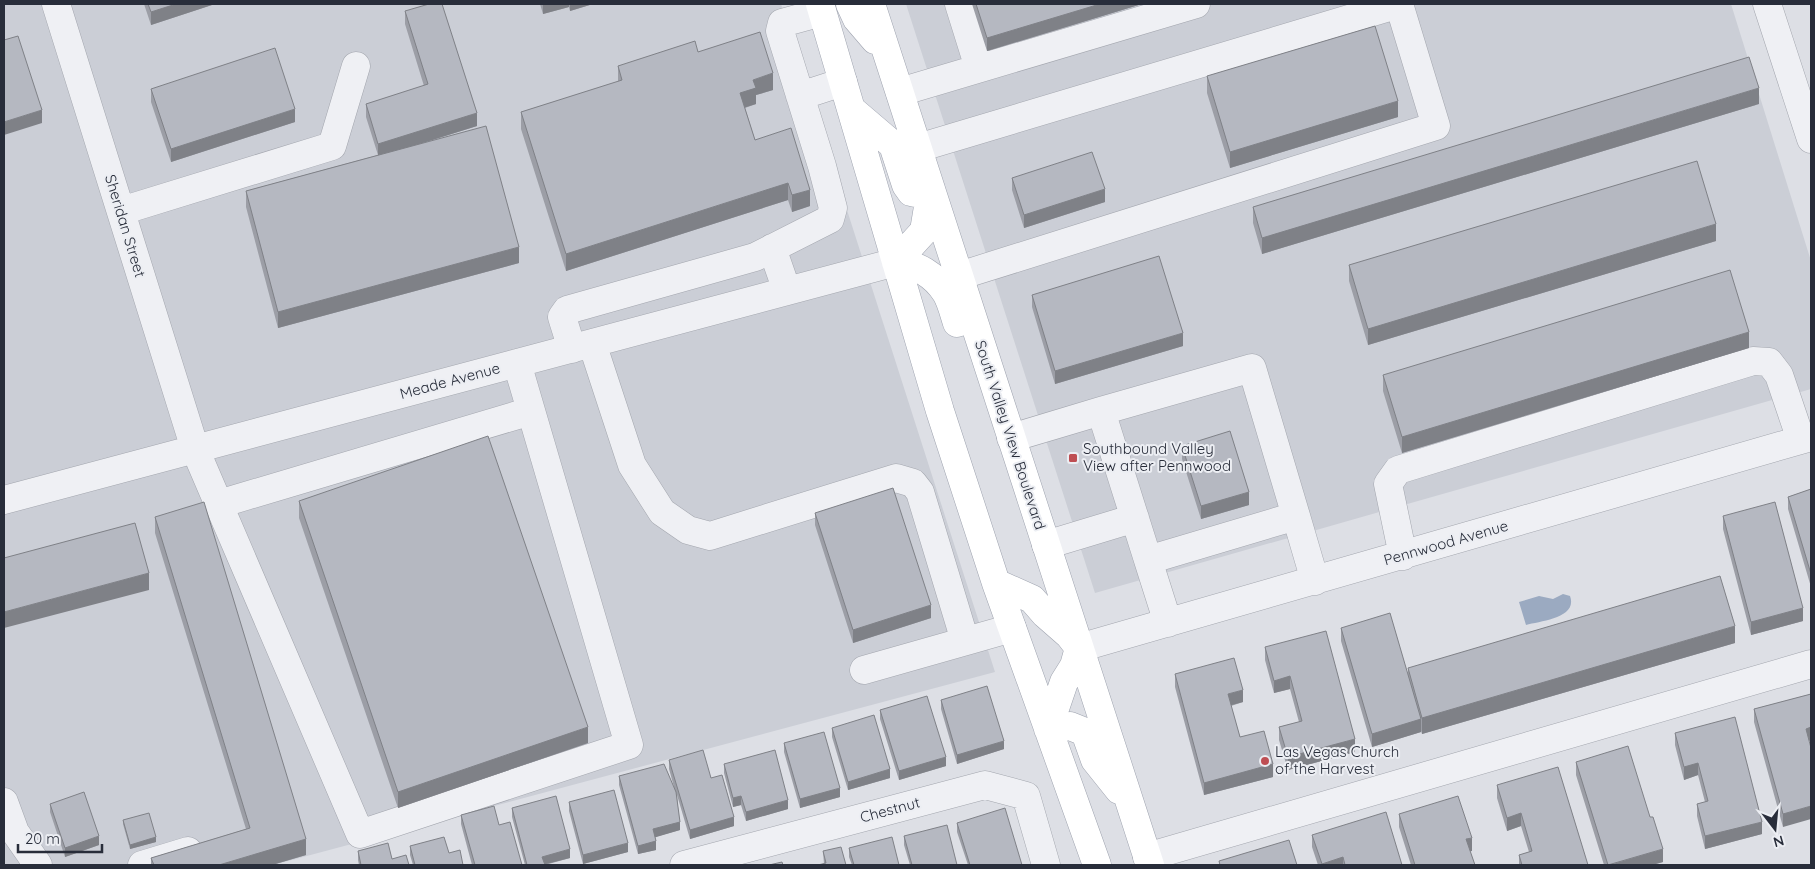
<svg xmlns="http://www.w3.org/2000/svg" width="1815" height="869" font-family="Quicksand,sans-serif">
<rect width="100%" height="100%" fill="#dddfe5"/>
<!-- built -->
<path fill="#cbced6" d="M4,4h777l214,668 -722,193h-269z
M906,4h825l80,257v128l-716,204z"/>
<!-- water -->
<path fill="#9baac1" d="M1563,594l7,2c8,22 -29,25 -44,29l-7,-23 20,-6 14,3z"/>
<g fill="none" stroke-linecap="round" stroke-linejoin="round">
<!-- minor casing -->
<g stroke="#a3a6ae" stroke-width="29">
<path id="minor" d="M56,4l139,445 165,385 269,-89 -112,-382
M959,4l20,64
M1767,4l44,135
M900,92l296,-88
M800,96l43,-14
M918,148l481,-144
M121,211l211,-65 24,-80
M772,248l15,43
M959,276l477,-150 -37,-122
M592,343l40,122 30,47 26,18 22,6 186,-58 17,5 7,9 45,149
M572,349l-10,-32 5,-7 188,-53 75,-38 3,-11 -11,-42 -42,-135 2,-8 40,-11
M1011,438l90,-27 151,-43 44,148 -148,44 -47,-149
M4,500l892,-238
M219,504l312,-93
M1296,516l19,65
M1046,545l89,-27
M1403,556l-15,-72 10,-14 355,-109 16,1 10,13 22,65
M1148,560l20,63
M1079,648l732,-211
M864,670l148,-42
M4,802l11,30 23,33
M1147,857l664,-193
M142,865l46,-14
M684,865l301,-80 41,11 20,69"/>
</g>
<!-- major casing -->
<g stroke="#9ea3af" stroke-width="29">
<path id="major" d="M820,4l120,407 56,172 101,282
M850,4l7,15 18,21
M871,4l279,861
M852,110l41,35 13,40 5,7 4,1 16,-4 -7,42 -28,31
M896,262c20,2 39,13 50,31 5,8 8,21 11,30
M996,583l36,16 13,15 24,21 10,13 -5,18 -10,16 -16,47 22,-3 15,6 10,28 24,30"/>
</g>
<!-- minor -->
<use href="#minor" stroke="#eff0f4" stroke-width="28"/>
<!-- major -->
<use href="#major" stroke="#fff" stroke-width="28"/>
</g>
<!-- wall -->
<path fill="#9c9ea6" d="M144,4h71l-64,21z
M540,4h53l-23,7 -1,-4 -26,7z
M972,4h170l-155,47z
M405,11l72,115 -57,18 99,119 -241,65 -32,-121v-16l132,-36 -12,-38v-13l58,-18 -19,-62z
M698,52l75,38 -17,5v9l-11,4 10,32 55,66 -18,6 -4,-12 -222,71 -45,-142v-17l97,-30v-16z
M1207,76l191,41 -168,51 -23,-75z
M151,89l144,33 -124,40 -20,-60z
M1759,104l-497,150 -9,-31v-16z
M1012,178l93,24 -81,26 -12,-38z
M1716,241l-348,104 -19,-64v-16z
M1032,295l151,51 -128,38 -23,-77z
M1749,348l-347,105 -19,-62v-16z
M1182,446l67,59 -48,14 -19,-60z
M1811,489v98l-23,-78v-12z
M299,501l289,242 -190,65 -99,-290z
M815,513l116,105 -78,25 -38,-118z
M1723,516l80,105 -52,14 -28,-106z
M155,517l151,338 -34,10h-121v-7l95,-29 -91,-296z
M1341,628l67,46v-6l327,-25 -313,91 -1,-3v1l-49,15 -31,-106z
M1265,647l90,105 -67,18 -9,-30v-13l20,-5 -9,-33 -16,4 -9,-33z
M1175,674l68,28 -12,4 9,31 33,40 -69,18 -29,-108z
M1811,694v46l-2,1 -26,86 -29,-105v-13z
M941,700l63,49 -47,15 -16,-55z
M880,710l66,56 -47,14 -19,-61z
M832,728l58,50 -42,12 -16,-53z
M1675,733l87,101 -57,15 -8,-33v-12l8,-2 -7,-27 -14,5 -9,-35z
M784,743l56,54 -40,11 -16,-56z
M669,760l42,18 23,48 -44,13 -13,-44 3,35 -25,7 1,13 -18,4 -19,-69v-9l55,11 -5,-18z
M1576,762l87,100 -11,3h-48l-28,-90z
M724,764l64,45 -42,12 -5,-16 -8,2 -9,-34z
M1497,785l91,80h-69v-10l10,-3 -8,-26 -14,5 -10,-33z
M569,802l59,50 -45,12 -14,-53z
M50,804l49,41 -34,12 -15,-45z
M512,808l58,50 -25,7h-20l-13,-48z
M1399,814l73,37h-2l5,14h-64l-12,-38z
M461,815l61,50h-50l-11,-41z
M123,820l33,22 -26,7 -7,-25z
M957,823l65,42h-54l-11,-33z
M1312,835l90,30h-84l-6,-18z
M904,836l53,29h-47l-6,-20z
M410,846l39,7 14,12h-50l-3,-10z
M849,848l50,17h-47l-3,-8z
M358,851l34,8 17,6h-50l-1,-5z
M823,851l23,14 -22,-1z"/>
<!-- shaded-wall -->
<path fill="#7f8187" d="M176,4h39l-64,21v-13z
M543,4h26v3l-26,7z
M570,4h23l-23,7z
M1100,4h42l-155,47v-13z
M773,73v17l-17,5v9l-16,5v-16l13,-13z
M1759,88v16l-497,150v-16z
M1398,101v16l-168,51v-16z
M295,109v13l-124,40v-13z
M42,110v13l-38,12v-13z
M477,113v13l-99,31v-13z
M788,183v17l-222,71v-17z
M1105,189v13l-81,26v-13z
M810,190v16l-18,6v-17z
M1716,224v17l-348,104v-16z
M519,247v16l-241,65v-16z
M1749,332v16l-347,105v-16z
M1183,333v13l-128,38v-13z
M1249,492v13l-48,14v-13z
M149,573v17l-145,38v-16z
M931,605v13l-78,25v-13z
M1803,608v13l-52,14v-13z
M1735,626v17l-313,91v-16z
M1290,676v13l-16,4v-12z
M1243,690v12l-15,4v-12z
M1421,719v13l-49,15v-13z
M588,727v16l-190,65v-16z
M1811,727v13l-5,2v-13z
M1355,739v13l-67,18v-13z
M1004,741v8l-47,15v-9z
M946,757v9l-47,14v-9z
M1698,763v12l-14,5v-13z
M1273,764v13l-69,18v-12z
M890,769v9l-42,12v-8z
M840,788v9l-40,11v-9z
M741,796v9l-8,2v-9z
M788,800v9l-42,12v-9z
M1811,806v13l-28,8v-13z
M1521,813v13l-14,5v-13z
M734,817v9l-44,13v-9z
M680,822v8l-27,8v-9z
M1762,822v12l-57,15v-13z
M99,836v9l-34,12v-9z
M156,837v5l-26,7v-4z
M1472,838v13l-6,1v-13z
M306,839v16l-34,10h-53z
M656,841v9l-18,4v-8z
M628,843v9l-45,12v-9z
M570,849v9l-28,7v-8z
M1663,849v13l-11,3h-42z
M1343,857v8h-21v-1z"/>
<!-- building -->
<path fill="#b5b8c1" stroke="#7f8187" d="M148,4h28l-25,8z
M429,4h13l35,109 -99,31 -12,-40 62,-20 -23,-73z
M976,4h124l-113,34z
M1375,26l23,75 -168,51 -23,-76z
M760,32l13,41 -20,7 3,8 -16,5 15,47 36,-12 19,62 -18,5 -4,-12 -222,71 -45,-142 101,-32 -4,-14 77,-25 3,11z
M18,36l24,74 -38,12v-82z
M275,48l20,61 -124,40 -20,-60z
M1749,57l10,31 -497,150 -9,-31z
M486,126l33,121 -241,65 -32,-121z
M1092,152l13,37 -81,26 -12,-37z
M1697,161l19,63 -348,105 -19,-64z
M1159,256l24,77 -128,38 -23,-76z
M1730,270l19,62 -347,105 -19,-62z
M1230,431l19,61 -48,14 -19,-60z
M488,436l100,291 -190,65 -99,-291z
M893,488l38,117 -78,25 -38,-117z
M1811,489v85l-23,-77z
M204,502l102,337 -87,26h-65l-3,-7 99,-30 -95,-311z
M1775,502l28,106 -52,14 -28,-106z
M135,523l14,50 -145,39v-54z
M1720,576l15,50 -313,92 -14,-50z
M1390,613l31,106 -49,15 -31,-106z
M1326,631l29,108 -67,18 -9,-30 23,-6 -12,-45 -16,5 -9,-34z
M1234,658l9,32 -15,4 12,43 24,-6 9,33 -69,19 -29,-109z
M987,686l17,55 -47,14 -16,-55z
M1811,694v33l-5,2 5,19v58l-28,8 -29,-105z
M927,696l19,61 -47,14 -19,-61z
M874,715l16,54 -42,13 -16,-54z
M1735,717l27,105 -57,14 -8,-32 11,-3 -10,-38 -14,4 -9,-34z
M824,732l16,56 -40,11 -16,-56z
M1628,746l22,71h3l10,32 -55,16 -32,-103z
M703,750l8,28 11,-3 12,42 -44,13 -21,-70z
M775,750l13,50 -42,12 -5,-16 -8,2 -9,-34z
M664,764l12,28 4,30 -27,7 3,12 -18,5 -19,-70z
M1558,767l30,98h-66l-3,-10 13,-4 -11,-38 -14,5 -10,-33z
M614,790l14,53 -45,12 -14,-53z
M84,792l15,44 -34,12 -15,-44z
M556,796l14,53 -28,8 3,8h-18l-15,-57z
M1458,796l14,42 -6,1 9,26h-60l-16,-51z
M494,806l5,19 11,-3 12,43h-47l-14,-50z
M1005,808l17,57h-52l-13,-42z
M1386,812l16,53h-57l-2,-8 -21,7 -10,-29z
M149,813l7,24 -26,8 -7,-25z
M947,825l10,40h-45l-8,-29z
M444,837l5,16 11,-3 3,15h-48l-5,-19z
M892,837l7,28h-45l-5,-17z
M1289,840l8,25h-77l-1,-4z
M388,843l4,16 14,-4 3,10h-48l-3,-14z
M841,847l5,18h-28l8,-2 -3,-12z
M782,862l1,3h-14z"/>
<!-- markers -->
<g fill="#be4e53" stroke="#eceef3" stroke-width="2">
<rect x="1068" y="453" width="10" height="10" rx="2.5"/>
<circle cx="1265" cy="761" r="5"/>
</g>
<g text-anchor="middle" stroke-width="4" stroke-linejoin="round" paint-order="stroke">
<!-- street labels -->
<g font-size="15" fill="#282d3a" stroke="#eceef3">
<text transform="translate(125 226) rotate(73)" y="5">Sheridan Street</text>
<text transform="translate(450 381) rotate(-15)" y="5">Meade Avenue</text>
<text transform="translate(1010 435) rotate(72)" y="5">South Valley View Boulevard</text>
<text transform="translate(1446 543) rotate(-16)" y="5">Pennwood Avenue</text>
<text transform="translate(890 810) rotate(-15)" y="5">Chestnut</text>
</g>
<!-- poi labels -->
<g font-size="15" fill="#282d3a" stroke="#eceef3" text-anchor="start">
<text x="1083" y="454">Southbound Valley<tspan x="1083" dy="17">View after Pennwood</tspan></text>
<text x="1275" y="757">Las Vegas Church<tspan x="1275" dy="17">of the Harvest</tspan></text>
</g>
</g>
<!-- border -->
<rect width="1815" height="869" fill="none" stroke="#282d3a" stroke-width="10"/>
<!-- north arrow -->
<g transform="translate(1775 829) rotate(164)" stroke="#eceef3" stroke-width="4" paint-order="stroke">
<path d="M0-4L9 19L0 12L-9 19Z" fill="#282d3a"/>
<text y="-8" font-size="14" font-weight="bold" text-anchor="middle" fill="#282d3a">N</text>
</g>
<!-- scale -->
<path d="M18 844v8h84v-8" fill="none" stroke="#282d3a" stroke-width="2.5"/>
<text x="25" y="844" font-size="15" fill="#282d3a" stroke="#eceef3" stroke-width="4" paint-order="stroke">20 m</text>
</svg>
